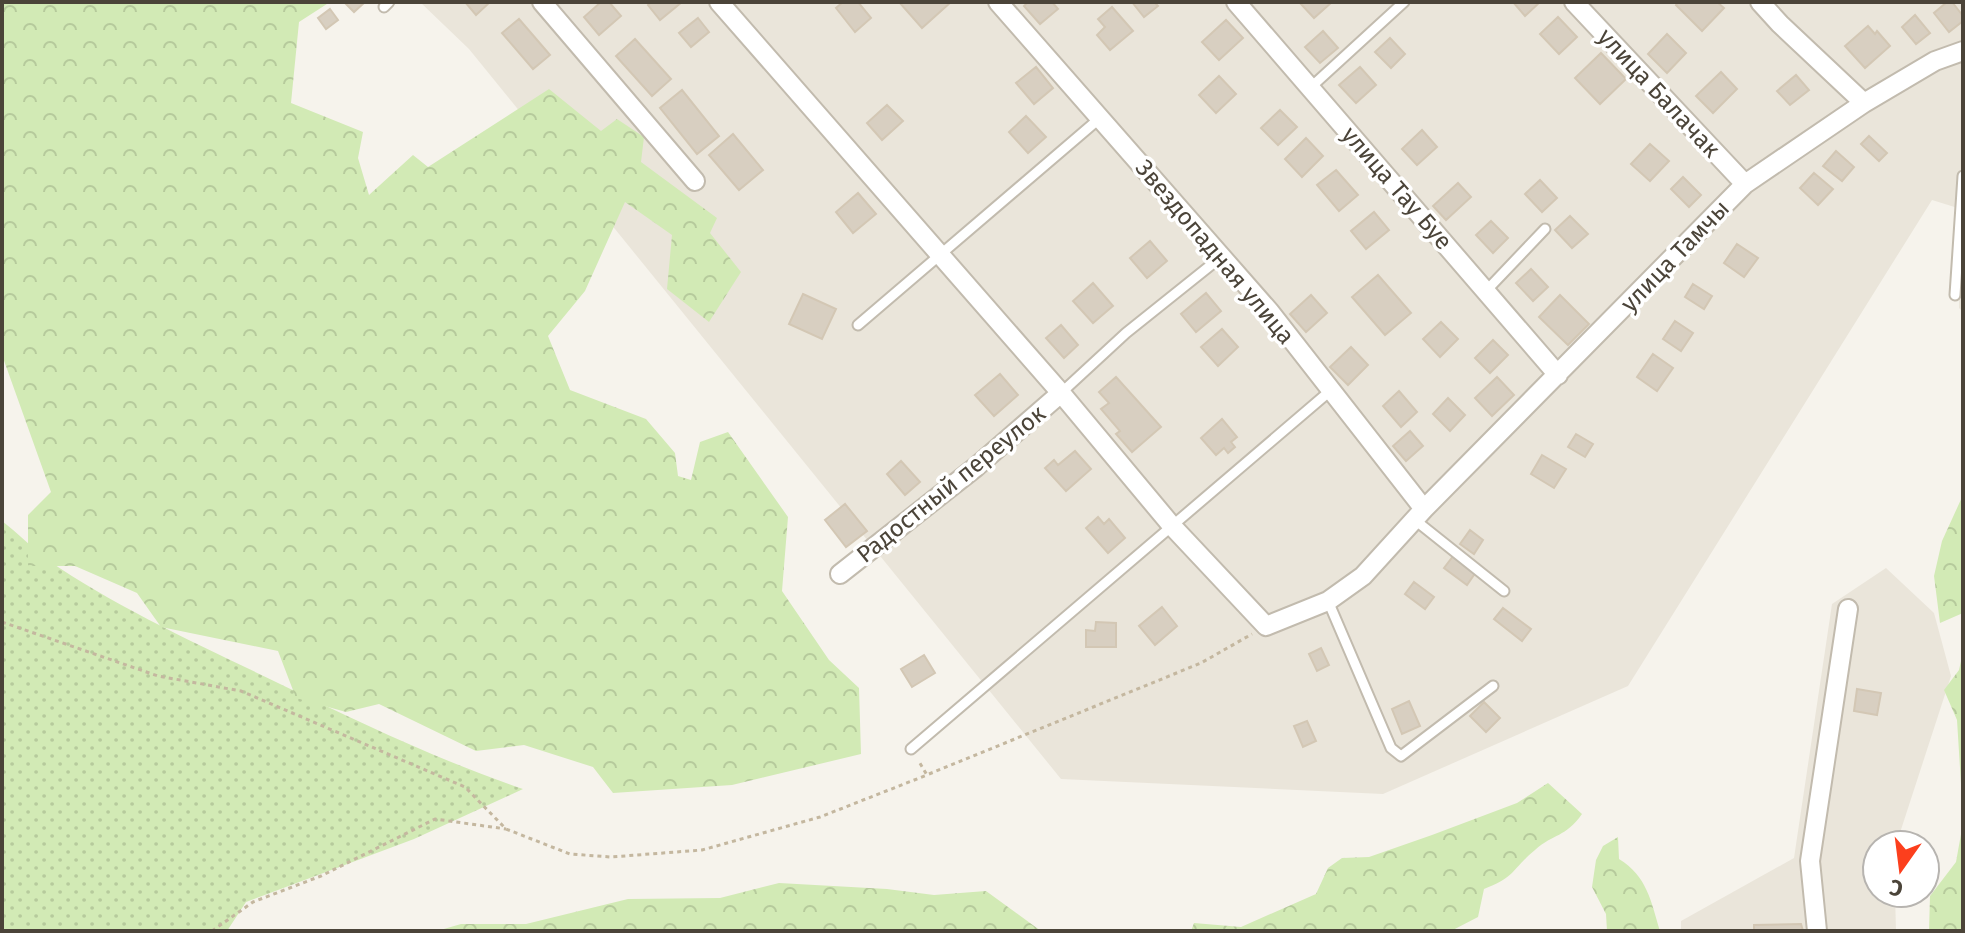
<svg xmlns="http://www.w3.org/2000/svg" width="1965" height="933" font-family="'Fira Sans',sans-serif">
<defs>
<pattern id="grass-dots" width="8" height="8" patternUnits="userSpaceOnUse" patternTransform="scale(2)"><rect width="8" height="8" fill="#d2eab5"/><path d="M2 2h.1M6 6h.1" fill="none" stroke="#b6ca9c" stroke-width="1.8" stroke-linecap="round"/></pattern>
<pattern id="forest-crowns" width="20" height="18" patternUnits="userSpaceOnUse" patternTransform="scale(2)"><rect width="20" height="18" fill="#d2eab5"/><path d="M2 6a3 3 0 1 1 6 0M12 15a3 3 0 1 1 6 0" fill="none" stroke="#b6ca9c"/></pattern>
</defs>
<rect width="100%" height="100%" fill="#f6f3ec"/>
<!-- residential -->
<path fill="#eae5da" d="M420,2h1543v310l-4,-4 2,-99 -29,-9 -304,486 -245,108 -322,-15 -592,-730z
M1886,568l48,45 17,63 -55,169h-19v48h18l1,38h-215v-10l113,-63 38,-254z"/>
<!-- grass -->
<path fill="url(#grass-dots)" d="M2,521c16,12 30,27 46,39 67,47 156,87 230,123 81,39 160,77 245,106l-109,50 -168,63 -19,29h-225z"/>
<!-- forest -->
<path fill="url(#forest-crowns)" d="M2,2h328l-31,20 -8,81 72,29 -5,26 11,37 44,-40 15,12 121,-78 52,42 16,-12 27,18 -3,25 76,56 -7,15 31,39 -32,50 -42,-33 5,-54 -47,-33 -40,89 -37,45 22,54 76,29 29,34 3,23 13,4 9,-38 28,-10 60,85 -6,74 47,69 30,28 2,66 -129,31 -119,8 -20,-26 -69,-22 -48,6 -97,-47 -33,8 -50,-14 -18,-47 -117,-24 -24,-34 -62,-27h-47v-51l23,-23 -49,-137z
M1963,495v118l-23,10 -6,-47 8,-35z
M1963,652v164l-6,-96 -13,-30 15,-20z
M1548,783l34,31c-17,24 -28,19 -47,36 -23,19 -19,27 -51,39l-6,28 -27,14h-260l3,-8 47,4 75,-33 12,-26 14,-10 27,-1 63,-22 85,-32z
M1963,823v108h-34l1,-35 26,-34z
M1618,837l1,22c28,17 32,42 41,72h-53l-1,-17 -14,-27 4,-27 7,-14z
M779,883l108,6 47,6 52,-4 55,40h-604l24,-7h65l102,-25 92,-1z"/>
<!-- building -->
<path fill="#d8cfc1" stroke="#d3c7b4" stroke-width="2" d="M344,2h21l-11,10z
M465,2h25l-14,13z
M601,2h8l12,14 -22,19 -15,-18z
M651,2h31l-22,18 -12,-15z
M843,2h15l13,16 -16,14 -19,-24z
M899,2h52l-29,26z
M1028,2h24l6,7 -18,15 -16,-18z
M1132,2h22l4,4 -14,11z
M1299,2h33l-18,16z
M1513,2h27l-15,14z
M1678,2h39l7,6 -22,23 -26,-26z
M1947,2h5l11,14v5l-14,11 -15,-19z
M1112,7l21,24 -23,19 -13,-15 8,-8 -7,-8z
M330,9l8,11 -12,9 -8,-11z
M1915,15l15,18 -14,11 -14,-17z
M1558,17l19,20 -18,17 -19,-20z
M698,18l11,14 -18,15 -12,-14z
M519,19l31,36 -17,14 -31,-36z
M1226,20l17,18 -24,22 -17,-18z
M1868,26l7,8 2,-3 13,15 -25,22 -20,-22z
M1323,31l15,17 -18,15 -15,-16z
M1667,34l19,19 -19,20 -19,-19z
M1390,38l15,16 -14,14 -16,-16z
M635,39l36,40 -19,17 -36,-40z
M1601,53l25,26 -26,25 -25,-26z
M1036,67l17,21 -19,16 -18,-21z
M1360,67l16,18 -20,18 -17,-18z
M1721,72l16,17 -24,24 -17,-17z
M1796,75l13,15 -19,15 -13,-14z
M1219,76l17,18 -20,19 -17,-18z
M682,90l37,46 -22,18 -37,-46z
M887,105l16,16 -21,19 -15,-17z
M1280,110l17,17 -19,18 -17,-17z
M1026,116l20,21 -18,16 -19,-21z
M1422,130l15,17 -20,18 -15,-16z
M733,134l30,36 -24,20 -30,-35z
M1869,136l18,17 -8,8 -18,-17z
M1306,138l17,18 -21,21 -17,-18z
M1650,144l19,17 -19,20 -19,-17z
M1836,151l18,16 -12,14 -19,-15z
M1336,170l22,25 -19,16 -22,-26z
M1814,173l19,16 -15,16 -18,-17z
M1683,177l18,18 -12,12 -18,-18z
M1540,180l17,18 -15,14 -17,-18z
M1458,183l13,14 -25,23 -13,-14z
M858,193l18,21 -23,19 -17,-21z
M1374,212l15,18 -23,19 -15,-18z
M1570,216l18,18 -16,14 -17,-18z
M1491,221l17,17 -15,15 -17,-18z
M1150,241l17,20 -20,17 -17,-20z
M1737,244l21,14 -14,19 -20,-14z
M1531,269l17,18 -15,14 -17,-18z
M1378,275l33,38 -26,22 -33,-38z
M1093,283l20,23 -20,17 -20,-22z
M1693,284l19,12 -8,13 -19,-12z
M1206,293l15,18 -25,21 -15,-18z
M803,294l33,15 -14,30 -33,-15z
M1311,295l16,18 -21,19 -16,-18z
M1560,295l29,29 -21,21 -29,-28z
M1675,321l18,12 -12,18 -18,-12z
M1441,322l17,17 -18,18 -17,-18z
M1061,325l17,20 -14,13 -18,-20z
M1222,329l16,18 -20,19 -17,-19z
M1493,340l15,15 -18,18 -15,-15z
M1351,347l17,18 -20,20 -18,-18z
M1653,354l20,14 -16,23 -20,-14z
M1000,374l18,21 -24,21 -19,-21z
M1116,377l45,50 -29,25 -16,-18 4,-3 -19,-22 8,-6 -10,-11z
M1497,377l17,18 -22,21 -17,-18z
M1399,391l18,21 -16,15 -18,-21z
M1448,398l17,17 -15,16 -17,-17z
M1222,419l15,18 -6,5 4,5 -7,6 -4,-5 -8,7 -15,-17z
M1410,431l13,15 -17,15 -13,-15z
M1576,434l17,10 -8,13 -17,-10z
M1075,451l16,18 -25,22 -21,-23 9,-8 4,5z
M1542,455l24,14 -12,19 -23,-14z
M901,461l19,21 -15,13 -18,-21z
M845,504l22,27 -21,16 -21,-27z
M1098,517l6,7 5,-5 16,19 -17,15 -22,-25z
M1470,530l13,10 -9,14 -14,-10z
M1454,555l22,17 -9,13 -23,-17z
M1414,582l20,15 -9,12 -20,-15z
M1162,607l15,19 -22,19 -16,-19z
M1503,608l28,21 -9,12 -28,-22z
M1096,622l20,1v24h-30v-17l9,1z
M1321,648l8,17 -12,6 -8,-17z
M924,655l11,18 -23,14 -11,-18z
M1857,689l24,4 -4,22 -23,-4z
M1409,701l11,25 -18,8 -10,-25z
M1484,702l16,16 -14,14 -16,-16z
M1307,721l9,20 -13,6 -9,-21z
M1801,924l2,7h-49v-6z"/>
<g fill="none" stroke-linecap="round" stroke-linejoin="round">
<!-- service casing -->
<g stroke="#c2bbae" stroke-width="13">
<path id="service" d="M384,7l5,-5
M1310,88l94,-86
M1486,291l59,-62
M1955,295l8,-119
M858,325l242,-207
M1061,393l65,-60 95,-76
M1415,520l89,71
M1328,601l63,147 10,8 92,-70
M911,749l419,-358"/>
</g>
<!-- minor casing -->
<g stroke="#c2bbae" stroke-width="22">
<path id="minor" d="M542,2l153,179
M719,2l342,391 111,133 94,100 62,-25 35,-25 61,-67 321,-325 119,-81 71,-42 28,-10
M998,2l272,310 154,197
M1236,2l322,373
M1574,2l171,182
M1760,2l20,22 84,79
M840,574l136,-107 85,-74
M1817,931l-7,-70 38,-252"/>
</g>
<!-- path -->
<path stroke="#c4b79f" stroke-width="3" stroke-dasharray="4 4" stroke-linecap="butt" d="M2,622l156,54 83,15 224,96 41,42 64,25 41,3 91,-7 118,-33 107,-42 -9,-15
M929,774l272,-111 51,-29
M212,931l41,-29 68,-26 114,-57 71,10"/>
<!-- service -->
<use href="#service" stroke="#fff" stroke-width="9"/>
<!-- minor -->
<use href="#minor" stroke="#fff" stroke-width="18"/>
</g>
<g text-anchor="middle" stroke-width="7" stroke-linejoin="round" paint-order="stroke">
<!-- street labels -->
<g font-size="24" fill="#4b4439" stroke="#fff">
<text transform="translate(1659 93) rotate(47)" y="8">улица Балачак</text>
<text transform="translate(1397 188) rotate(49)" y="8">улица Тау Буе</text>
<text transform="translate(1215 252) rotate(50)" y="8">Звездопадная улица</text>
<text transform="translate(1675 256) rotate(-46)" y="8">улица Тамчы</text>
<text transform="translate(951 484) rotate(-39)" y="8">Радостный переулок</text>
</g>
</g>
<!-- border -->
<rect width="1965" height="933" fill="none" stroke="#4b4439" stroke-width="8"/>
<!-- north arrow -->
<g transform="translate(1901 869) rotate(194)"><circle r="38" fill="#ffffff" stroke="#b7b4b0" stroke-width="2"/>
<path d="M0-6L14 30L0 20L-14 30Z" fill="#fc3f1d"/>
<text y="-12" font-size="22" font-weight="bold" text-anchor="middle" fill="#4b4439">С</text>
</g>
</svg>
